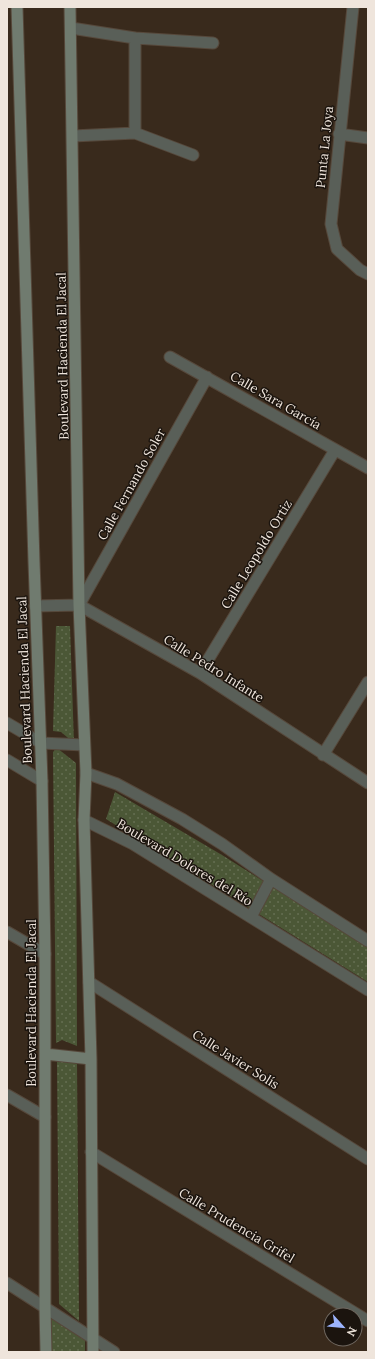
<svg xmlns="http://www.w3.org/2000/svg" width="375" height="1359" font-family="Lora,serif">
<defs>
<pattern id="grass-dots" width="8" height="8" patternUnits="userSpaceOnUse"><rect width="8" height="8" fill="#4b5736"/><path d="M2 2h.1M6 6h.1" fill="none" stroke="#656f52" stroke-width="1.8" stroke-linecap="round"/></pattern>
</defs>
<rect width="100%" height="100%" fill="#392a1c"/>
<!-- grass -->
<path fill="url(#grass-dots)" d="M56,626h14l4,117 -13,-11 -8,-1z
M57,748l19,15 1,283 -15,-6 -6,3 -3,-291z
M115,792l107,63 146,92v35l-262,-163z
M57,1059l20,3 2,259 -20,-17z
M49,1311l36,25v16h-34z"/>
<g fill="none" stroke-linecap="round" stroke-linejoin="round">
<!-- service casing -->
<g stroke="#56483b" stroke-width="13">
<path id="service" d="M353,7l-22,217 6,25 23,21 8,4
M71,28l64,10v95l-62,3
M135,38l78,5
M135,133l58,22
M339,134l29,4"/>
</g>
<!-- minor casing -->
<g stroke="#56483b" stroke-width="13">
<path id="minor" d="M170,357l198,111
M79,605l128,-228
M35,606l44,-1 121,68 168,110
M200,673l135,-223
M7,723l34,20 43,2
M323,755l45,-73
M7,760l35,21
M86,773l31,11 65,35 40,25 49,35 97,62
M84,820l49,24 235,146
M251,917l20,-38
M7,932l38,22
M89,982l279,177
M7,1095l38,22
M91,1152l277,169
M7,1283l107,69"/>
</g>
<!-- secondary casing -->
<g stroke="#56483b" stroke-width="13">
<path id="secondary" d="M17,7l17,555 8,219 3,173v354l1,44
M70,7l9,598 7,168 -2,47 7,239 2,293
M45,1054l46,5"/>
</g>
<!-- service -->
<use href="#service" stroke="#595f58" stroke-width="11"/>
<!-- minor -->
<use href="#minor" stroke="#595f58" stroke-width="11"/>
<!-- secondary -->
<use href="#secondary" stroke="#707b6f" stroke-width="11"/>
</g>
<g text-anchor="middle" stroke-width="3" stroke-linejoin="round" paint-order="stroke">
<!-- street labels -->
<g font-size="13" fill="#efe5dc" stroke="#1b140e">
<text transform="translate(324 147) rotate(-84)" y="5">Punta La Joya</text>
<text transform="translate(62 356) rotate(-91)" y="5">Boulevard Hacienda El Jacal</text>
<text transform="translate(276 400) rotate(30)" y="5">Calle Sara García</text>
<text transform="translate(131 484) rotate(-61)" y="5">Calle Fernando Soler</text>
<text transform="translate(256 554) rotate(-59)" y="5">Calle Leopoldo Ortiz</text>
<text transform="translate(214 668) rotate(32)" y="5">Calle Pedro Infante</text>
<text transform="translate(24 680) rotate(-92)" y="5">Boulevard Hacienda El Jacal</text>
<text transform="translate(185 862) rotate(31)" y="5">Boulevard Dolores del Río</text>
<text transform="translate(31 1003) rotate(-90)" y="5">Boulevard Hacienda El Jacal</text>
<text transform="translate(236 1059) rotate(32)" y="5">Calle Javier Solís</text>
<text transform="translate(237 1225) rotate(31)" y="5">Calle Prudencia Grifel</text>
</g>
</g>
<!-- border -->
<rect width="375" height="1359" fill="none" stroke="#efe5dc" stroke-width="16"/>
<!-- north arrow -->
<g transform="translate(343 1327) rotate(117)"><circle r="19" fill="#1b140e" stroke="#706860"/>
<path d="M0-3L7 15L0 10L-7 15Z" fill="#9cb4fd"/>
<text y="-6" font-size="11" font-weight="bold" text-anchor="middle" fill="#efe5dc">N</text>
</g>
</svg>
